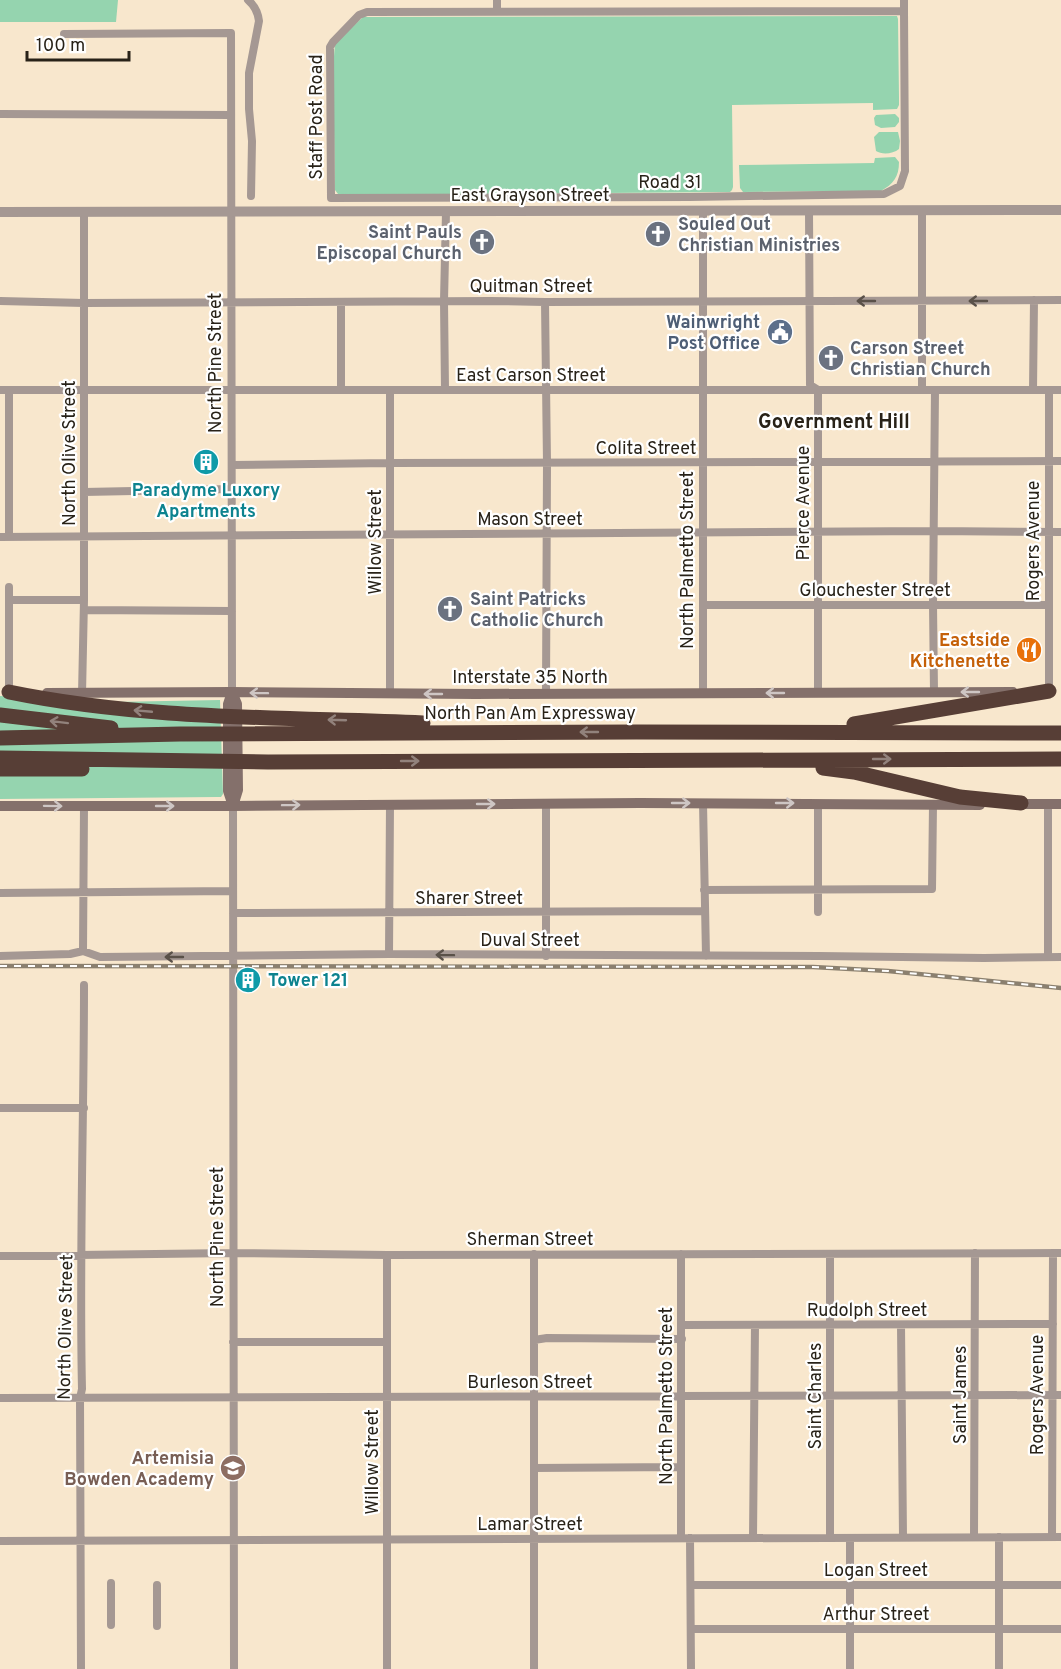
<svg xmlns="http://www.w3.org/2000/svg" width="1061" height="1669" font-family="Overpass,sans-serif">
<rect width="100%" height="100%" fill="#f8e7cd"/>
<!-- green -->
<path fill="#95d4af" d="M0,0h118l-2,22h-116z
M897,16l1,3 1,79v7l-2,4 -24,1v-7l-141,2 1,82 -1,3 -2,2 -384,3 -8,-1 -3,-4 -2,-121 2,-26 28,-26z
M895,114l4,4v4l-4,5 -14,1 -6,-3 -1,-7 2,-3z
M879,132h19l2,9 -1,8c-6,5 -17,6 -23,2l-2,-14z
M895,157l4,5c0,15 -6,22 -18,29l-138,1 -3,-4 -1,-23 135,-2 1,-5z
M0,696l112,6 108,-2 3,94 -2,3h-4l-217,2z"/>
<g fill="none" stroke-linecap="round" stroke-linejoin="round">
<!-- minor -->
<path stroke="#a59893" stroke-width="8" d="M248,0c7,6 10,12 11,21l-10,52v36l3,32 -1,55
M904,0v11l1,160 -5,15 -16,8 -194,3 -359,1 -1,-151 3,-5 26,-27 8,-3 537,-1
M497,12v-12
M64,34l167,-1 1,659
M0,114l231,1
M809,211l1,174 8,5v303
M0,301l84,2 406,-2 55,1 516,-2
M545,302l2,161 -1,231
M0,390h1061
M9,390v147
M341,390v-88
M445,390l-1,-89 2,-89
M922,390v-180
M1033,390l1,-90
M1049,390v301
M232,465l158,-2 671,-2
M84,492l148,-3
M0,537l934,-6 127,1
M10,600h74
M703,605h345
M84,610l148,1
M9,692v-105
M934,692l-1,-88 2,-214
M703,693v-481
M82,694l2,-94v-388
M390,694v-304
M546,803v153
M703,803l3,153
M818,804v108
M233,806l1,863
M704,890l228,-1 1,-84
M0,893l233,-2
M233,913l472,-2
M83,951l1,-145
M389,954l1,-150
M0,956l70,-2 13,-3 17,6 289,-3 430,2 165,2 77,-1
M1048,957v-153
M0,1108h84
M681,1254v284
M830,1254v284
M0,1256l233,-3 154,2 674,-2
M681,1325l372,-1
M901,1325l2,212
M534,1340l13,-2 135,1
M233,1342h154
M0,1398l1061,-3
M534,1468l147,-1
M974,1537l1,-284
M999,1537v132
M1052,1537l1,-284
M690,1538l1,131
M753,1538l2,-213
M850,1538v131
M0,1541l1061,-4
M111,1583v42
M691,1585h370
M157,1626v-41
M691,1629h370
M81,1669l-1,-271 2,-9c-3,-135 2,-269 2,-404
M387,1669v-414
M534,1669v-415"/>
<!-- tertiary -->
<path stroke="#a59893" stroke-width="10" d="M0,212l1061,-2"/>
<!-- secondary -->
<path stroke="#84706b" stroke-width="10" d="M232,692l5,12 1,86 -5,16
M232,692l-4,12v87l5,15
M47,693l185,-1 244,2 537,-2
M1016,804h45
M0,806h233l407,-3 340,2"/>
<!-- motorway -->
<path stroke="#573e36" stroke-width="15" d="M9,692c136,28 276,25 414,31
M0,715l111,13
M854,724l195,-33
M0,738l180,-4 456,-2 425,1
M0,758l268,4 793,-3
M823,768l31,4 106,25 61,6
M0,769h82"/>
<!-- rail casing -->
<g stroke="#8b806f" stroke-width="4.5">
<path id="rail" d="M0,966l813,1 75,4 173,17"/>
</g>
<!-- rail -->
<use href="#rail" stroke="#fff" stroke-width="2" stroke-dasharray="7" stroke-linecap="butt"/>
</g>
<!-- one-way arrows -->
<defs><path id="oneway-shaft" d="M-6 0H5M1.5-3L5.5 0L1.5 3" fill="none" stroke-width="1.6" stroke-linecap="round" stroke-linejoin="round" transform="scale(1.5)"/></defs>
<g stroke="#5a5149">
<use href="#oneway-shaft" transform="translate(866 301) rotate(-180)"/>
<use href="#oneway-shaft" transform="translate(978 301) rotate(180)"/>
<use href="#oneway-shaft" transform="translate(445 955) rotate(-179)"/>
<use href="#oneway-shaft" transform="translate(174 957) rotate(180)"/>
</g>
<g stroke="#cec6c4">
<use href="#oneway-shaft" transform="translate(970 692) rotate(180)"/>
<use href="#oneway-shaft" transform="translate(259 693) rotate(-179)"/>
<use href="#oneway-shaft" transform="translate(775 693) rotate(180)"/>
<use href="#oneway-shaft" transform="translate(433 694) rotate(-180)"/>
<use href="#oneway-shaft" transform="translate(681 803)"/>
<use href="#oneway-shaft" transform="translate(785 803)"/>
<use href="#oneway-shaft" transform="translate(486 804)"/>
<use href="#oneway-shaft" transform="translate(291 805) rotate(-1)"/>
<use href="#oneway-shaft" transform="translate(53 806) rotate(1)"/>
<use href="#oneway-shaft" transform="translate(165 806)"/>
</g>
<g stroke="#92827c">
<use href="#oneway-shaft" transform="translate(143 711) rotate(-175)"/>
<use href="#oneway-shaft" transform="translate(337 720) rotate(-178)"/>
<use href="#oneway-shaft" transform="translate(59 722) rotate(-173)"/>
<use href="#oneway-shaft" transform="translate(589 732) rotate(180)"/>
<use href="#oneway-shaft" transform="translate(882 759)"/>
<use href="#oneway-shaft" transform="translate(410 761)"/>
</g>
<!-- icons -->
<defs>
<g id="church-disc" transform="scale(1.35)"><circle r="9.5" fill="#6b7280" stroke="#fff"/><path d="M-1.2-6h2.4v3.5h3.3v2.4h-3.3V6h-2.4V-.1h-3.3v-2.4h3.3Z" fill="#fff"/></g>
<g id="civic-disc" transform="scale(1.35)"><circle r="9.5" fill="#5c6f8a" stroke="#fff"/><path d="M-.6-6.5H3V-4.5H.6V-3L4-1V1h2V6H-6V1h2V-1L-.6-3ZM-1.2 2.5V6h2.4V2.5Z" fill="#fff"/></g>
<g id="building-disc" transform="scale(1.35)"><circle r="9.5" fill="#0f9aa8" stroke="#fff"/><path d="M-4-6H4V6H1V3H-1V6H-4ZM-2.5-4.3h1.7v1.8h-1.7ZM.8-4.3h1.7v1.8H.8ZM-2.5-1h1.7V.8h-1.7ZM.8-1h1.7V.8H.8Z" fill="#fff"/></g>
<g id="restaurant-disc" transform="scale(1.35)"><circle r="9.5" fill="#e8710a" stroke="#fff"/><path d="M-5-6h1v4h1v-4h1v4h1v-4h1v5L-1.5 .5V6h-2V.5L-5-1ZM5-6V6H3V1.5H1.5Q1.5-4 5-6Z" fill="#fff"/></g>
<g id="school-disc" transform="scale(1.35)"><circle r="9.5" fill="#8d6e63" stroke="#fff"/><path d="M0-5L7-2L0 1L-7-2ZM-4 1L0 2.5L4 1V4Q0 6-4 4Z" fill="#fff"/></g>
</defs>
<g fill-rule="evenodd">
<use href="#church-disc" x="658" y="234"/>
<use href="#church-disc" x="482" y="242"/>
<use href="#civic-disc" x="780" y="332"/>
<use href="#church-disc" x="831" y="358"/>
<use href="#building-disc" x="206" y="462"/>
<use href="#church-disc" x="450" y="609"/>
<use href="#restaurant-disc" x="1029" y="650"/>
<use href="#building-disc" x="248" y="980"/>
<use href="#school-disc" x="233" y="1468"/>
</g>
<g text-anchor="middle" stroke-width="4.5" stroke-linejoin="round" paint-order="stroke">
<!-- street labels -->
<g font-size="18" fill="#282218" stroke="#fff">
<text transform="translate(316 117) rotate(-90)" y="6">Staff Post Road</text>
<text x="670" y="188">Road 31</text>
<text x="530" y="201">East Grayson Street</text>
<text x="531" y="292">Quitman Street</text>
<text transform="translate(215 363) rotate(-90)" y="6">North Pine Street</text>
<text x="531" y="381">East Carson Street</text>
<text x="646" y="454">Colita Street</text>
<text transform="translate(69 453) rotate(-90)" y="6">North Olive Street</text>
<text transform="translate(803 503) rotate(-90)" y="6">Pierce Avenue</text>
<text x="530" y="525">Mason Street</text>
<text transform="translate(1033 541) rotate(-90)" y="6">Rogers Avenue</text>
<text transform="translate(375 542) rotate(-90)" y="6">Willow Street</text>
<text transform="translate(687 560) rotate(-90)" y="6">North Palmetto Street</text>
<text x="875" y="596">Glouchester Street</text>
<text x="530" y="683">Interstate 35 North</text>
<text x="530" y="719">North Pan Am Expressway</text>
<text x="469" y="904">Sharer Street</text>
<text x="530" y="946">Duval Street</text>
<text transform="translate(217 1237) rotate(-90)" y="6">North Pine Street</text>
<text x="530" y="1245">Sherman Street</text>
<text x="867" y="1316">Rudolph Street</text>
<text transform="translate(65 1327) rotate(-89)" y="6">North Olive Street</text>
<text x="530" y="1388">Burleson Street</text>
<text transform="translate(960 1395) rotate(-90)" y="6">Saint James</text>
<text transform="translate(1037 1395) rotate(-90)" y="6">Rogers Avenue</text>
<text transform="translate(666 1396) rotate(-90)" y="6">North Palmetto Street</text>
<text transform="translate(815 1396) rotate(-90)" y="6">Saint Charles</text>
<text transform="translate(372 1462) rotate(-90)" y="6">Willow Street</text>
<text x="530" y="1530">Lamar Street</text>
<text x="876" y="1576">Logan Street</text>
<text x="876" y="1620">Arthur Street</text>
</g>
<!-- worship labels -->
<g font-size="18" font-weight="bold" fill="#5b616d" stroke="#fff" text-anchor="start">
<text x="678" y="230">Souled Out<tspan x="678" dy="21">Christian Ministries</tspan></text>
<text x="462" y="238" text-anchor="end">Saint Pauls<tspan x="462" dy="21">Episcopal Church</tspan></text>
<text x="850" y="354">Carson Street<tspan x="850" dy="21">Christian Church</tspan></text>
<text x="470" y="605">Saint Patricks<tspan x="470" dy="21">Catholic Church</tspan></text>
</g>
<!-- service labels -->
<g font-size="18" font-weight="bold" fill="#4e5e75" stroke="#fff" text-anchor="end">
<text x="760" y="328">Wainwright<tspan x="760" dy="21">Post Office</tspan></text>
</g>
<!-- culture labels -->
<g font-size="18" font-weight="bold" fill="#0d838f" stroke="#fff">
<text x="206" y="496">Paradyme Luxory<tspan x="206" dy="21">Apartments</tspan></text>
<text x="268" y="986" text-anchor="start">Tower 121</text>
</g>
<!-- food labels -->
<g font-size="18" font-weight="bold" fill="#c56008" stroke="#fff" text-anchor="end">
<text x="1010" y="646">Eastside<tspan x="1010" dy="21">Kitchenette</tspan></text>
</g>
<!-- education labels -->
<g font-size="18" font-weight="bold" fill="#785e54" stroke="#fff" text-anchor="end">
<text x="214" y="1464">Artemisia<tspan x="214" dy="21">Bowden Academy</tspan></text>
</g>
<!-- neighbourhood labels -->
<g font-size="20" font-weight="bold" fill="#282218" stroke="#fff">
<text x="834" y="428">Government Hill</text>
</g>
</g>
<!-- scale -->
<path d="M27 51v9h102v-9" fill="none" stroke="#282218" stroke-width="3"/>
<text x="36" y="51" font-size="18" fill="#282218" stroke="#ffffff" stroke-width="4.5" paint-order="stroke">100 m</text>
</svg>
